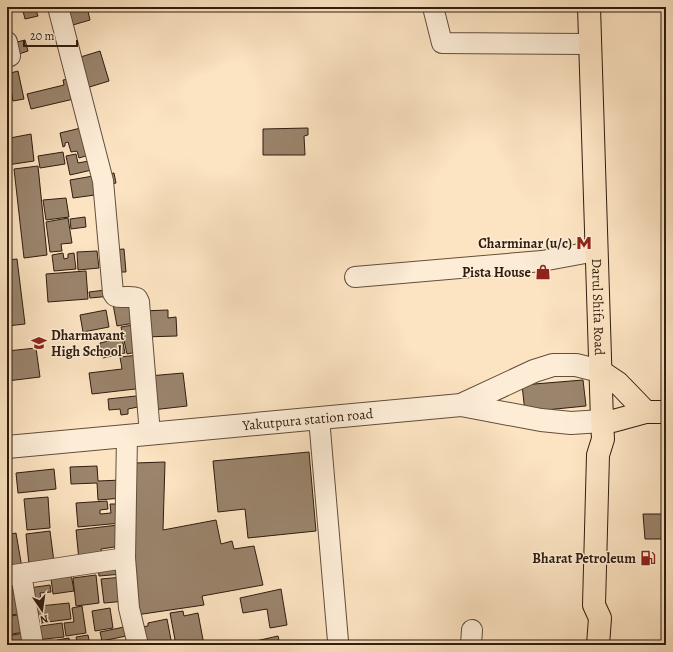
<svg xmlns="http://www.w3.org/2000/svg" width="673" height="652" font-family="Alegreya,serif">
<rect width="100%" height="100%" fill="#fce3c1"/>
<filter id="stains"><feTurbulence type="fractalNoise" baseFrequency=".005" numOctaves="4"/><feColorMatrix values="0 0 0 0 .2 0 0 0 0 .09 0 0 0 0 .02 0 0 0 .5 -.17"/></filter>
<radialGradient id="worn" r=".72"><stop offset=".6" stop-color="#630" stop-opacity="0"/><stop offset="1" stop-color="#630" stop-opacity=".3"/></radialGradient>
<!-- building -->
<path fill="#9a846c" stroke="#301d0f" d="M22,7h13l3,9 -13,3z
M60,7h27l3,13 -24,7z
M25,40l3,11 -15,5 -4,-12z
M100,51l9,30 -26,8 -9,-30z
M18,71l6,28 -11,2 -2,-11 -4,1v-17z
M73,78l5,20 -47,11 -4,-15 37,-9 -1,-5z
M85,127l4,28 -10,3 -2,-7 -6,1 -3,-10 -3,1v3l-2,1 -3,-14z
M308,128v7l-4,1 1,19h-42v-26z
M7,129h1l2,9 21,-4 3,27 -27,4z
M63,152l2,12 -25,4 -2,-12z
M76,154l2,9 16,-3 2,9 -26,6 -4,-19z
M38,166l9,89 -23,3 -10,-89z
M114,173l2,10 -9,2 -2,-10z
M99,175l3,19 -29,4 -3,-18z
M66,198l3,19 -23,3 -3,-20z
M85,217l1,10 -15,2 -1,-10z
M68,218l4,25 -11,1 1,7 -12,1 -4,-30z
M124,249l2,23h-13l-2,-22z
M97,251l2,17 -21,2 -1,-18z
M63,253l1,6 4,-1v-4l6,-1 2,16 -22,2 -2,-16z
M17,259l8,65 -18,2v-66z
M86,271l2,28 -40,3 -2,-28z
M105,290l7,6 -22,2 -1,-6z
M136,300l4,22 -23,4 -4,-22z
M106,310l3,17 -26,5 -3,-17z
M168,310v8l8,-1 1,19 -34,1 -2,-26z
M139,324l2,27 -14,3 -6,-27z
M122,338l3,15 -22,5 -3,-15z
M36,348l4,29 -33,4v-30z
M139,355l5,33 -52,6 -3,-21 33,-4 -2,-12z
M183,373l4,33 -35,4 -3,-34z
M583,380l3,26 -61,6 -3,-27z
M145,395l-7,12 -10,2v5l-7,1 -1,-6 -11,1 -1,-11z
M309,452l7,79 -68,7 -3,-29 -27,3 -5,-51z
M165,462l-2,68 53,-10 5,24 11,-3 2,8 20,-3 9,39 -61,11 2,9 -68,10 -3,-96 2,-56z
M97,466l1,15 24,-1 1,18 -25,2 -1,-17 -26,1 -1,-17z
M54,469l2,20 -38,4 -2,-20z
M48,497l2,31 -23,2 -3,-31z
M107,501l1,8 -8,1v4l11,-1 -1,-9h9l2,19 -43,4 -2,-24z
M643,514h23v25h-21z
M118,525l3,21 -20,3 1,8 -23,3 -3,-30z
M50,531l4,31 -25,3 -3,-31z
M16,533l6,35 -15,3v-36z
M120,563l2,11 -23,2 -1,-10z
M70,568l4,23 -21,3 -3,-23z
M96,575l3,28 -23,3 -3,-28z
M123,577l3,24 -22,2 -3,-24z
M50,585l1,7 -11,1 2,11 -10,2 -3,-18z
M19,588l8,24 -20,4v-19h4l-1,-7z
M281,589l6,36 -17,3 -3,-19 -24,4 -3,-15z
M69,603l2,16 -40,5 -1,-17z
M82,606l4,27 -20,3 -2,-13 10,-1 -2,-14z
M110,608l3,20 -18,3 -3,-20z
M183,611l1,5 14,-3 6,32h-28l-6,-32z
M26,613l3,18 -22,4v-18z
M167,619l5,26h-32l-4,-17 12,-2v-3z
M62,623l2,14 -29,3 -2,-13z
M129,626l2,9 -29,6 -2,-9z
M30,632l2,13h-25v-9z
M88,635l2,10h-12l-2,-8z
M278,636l2,9h-42z
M69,638l1,7h-13v-5z
M52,641l1,4h-17v-2z
M120,642v3h-17z"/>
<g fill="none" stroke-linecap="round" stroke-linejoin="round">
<!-- minor casing -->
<g stroke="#634e3c" stroke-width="22">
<path id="minor" d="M58,7l45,174 10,112 2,3c7,3 15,-1 22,2l2,4 11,132
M433,7l9,36 147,1
M7,42l3,14
M355,277l187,-16 54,-10
M319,418l19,223
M127,436l-2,122 4,50 9,37
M21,574l12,71
M7,576l118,-18
M471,645l1,-15"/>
</g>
<!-- tertiary casing -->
<g stroke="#634e3c" stroke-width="24">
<g id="tertiary">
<path d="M461,405l80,15 30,3 31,-2"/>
<path id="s1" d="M7,447l454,-42 73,-34 19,-6h23l24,6"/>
</g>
</g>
<!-- primary casing -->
<g stroke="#301d0f" stroke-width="24">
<path id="primary" d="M598,645l2,-27 -6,-13 4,-150 5,-16 -1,-18"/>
</g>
<!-- trunk casing -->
<g stroke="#301d0f" stroke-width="24">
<g id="trunk">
<path id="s2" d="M589,7l13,414h11l33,-9h20"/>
<path d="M600,371l18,12 28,29"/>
</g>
</g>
<!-- minor -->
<use href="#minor" stroke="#fdedd7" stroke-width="20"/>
<!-- tertiary -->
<use href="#tertiary" stroke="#fdedd7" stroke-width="22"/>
<!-- primary -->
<use href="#primary" stroke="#fce3c1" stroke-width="22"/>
<!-- trunk -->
<use href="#trunk" stroke="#fce3c1" stroke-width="22"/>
</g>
<!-- icons -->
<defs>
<g id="metro-bare" transform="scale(1.2)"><path d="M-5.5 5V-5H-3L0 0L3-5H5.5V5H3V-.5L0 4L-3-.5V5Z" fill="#8f2418" stroke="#fdedd7" stroke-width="2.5" paint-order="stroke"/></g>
<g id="shop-bare" transform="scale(1.2)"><path d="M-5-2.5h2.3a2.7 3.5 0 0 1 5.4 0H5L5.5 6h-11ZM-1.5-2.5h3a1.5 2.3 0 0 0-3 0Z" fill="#8f2418" stroke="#fdedd7" stroke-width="2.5" paint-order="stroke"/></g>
<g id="school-bare" transform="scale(1.2)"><path d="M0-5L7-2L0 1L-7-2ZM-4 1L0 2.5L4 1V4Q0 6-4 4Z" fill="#8f2418" stroke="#fdedd7" stroke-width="2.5" paint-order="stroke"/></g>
<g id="fuel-bare" transform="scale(1.2)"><path d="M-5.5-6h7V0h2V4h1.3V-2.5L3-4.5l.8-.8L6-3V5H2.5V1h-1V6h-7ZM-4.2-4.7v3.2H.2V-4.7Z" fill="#8f2418" stroke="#fdedd7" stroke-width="2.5" paint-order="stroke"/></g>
</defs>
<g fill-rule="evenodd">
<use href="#metro-bare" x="584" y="243"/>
<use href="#shop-bare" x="543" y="272"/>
<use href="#school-bare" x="39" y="343"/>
<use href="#fuel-bare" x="648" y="558"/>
</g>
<g text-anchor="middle" stroke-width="3" stroke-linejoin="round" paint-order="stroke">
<!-- poi labels -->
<g font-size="14" font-weight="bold" fill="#301d0f" stroke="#fdedd7" text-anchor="end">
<text x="572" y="248">Charminar (u/c)</text>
<text x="531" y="277">Pista House</text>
<text x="51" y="340" text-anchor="start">Dharmavant<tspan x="51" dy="16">High School</tspan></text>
<text x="636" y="563">Bharat Petroleum</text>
</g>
<!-- street labels -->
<g font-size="14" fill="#301d0f" stroke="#fdedd7">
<text dy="5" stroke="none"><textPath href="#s2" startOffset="300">Darul Shifa Road</textPath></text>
<text dy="5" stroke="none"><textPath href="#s1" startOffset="302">Yakutpura station road</textPath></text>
</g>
</g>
<!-- margin -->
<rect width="673" height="652" fill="none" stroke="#fce3c1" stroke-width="24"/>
<rect x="8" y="8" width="657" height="636" fill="none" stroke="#301d0f" stroke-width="2"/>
<rect x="12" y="12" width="649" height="628" fill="none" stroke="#301d0f"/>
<!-- north arrow -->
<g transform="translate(42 610) rotate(167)" stroke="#fdedd7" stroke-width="3" paint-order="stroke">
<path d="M0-3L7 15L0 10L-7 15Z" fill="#301d0f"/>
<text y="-6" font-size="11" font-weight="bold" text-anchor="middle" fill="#301d0f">N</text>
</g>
<!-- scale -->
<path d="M24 40v6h53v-6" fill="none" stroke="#301d0f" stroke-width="2"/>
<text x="30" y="40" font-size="12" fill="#301d0f" stroke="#fdedd7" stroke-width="3" paint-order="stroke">20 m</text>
<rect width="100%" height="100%" filter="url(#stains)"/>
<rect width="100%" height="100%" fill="url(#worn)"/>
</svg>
